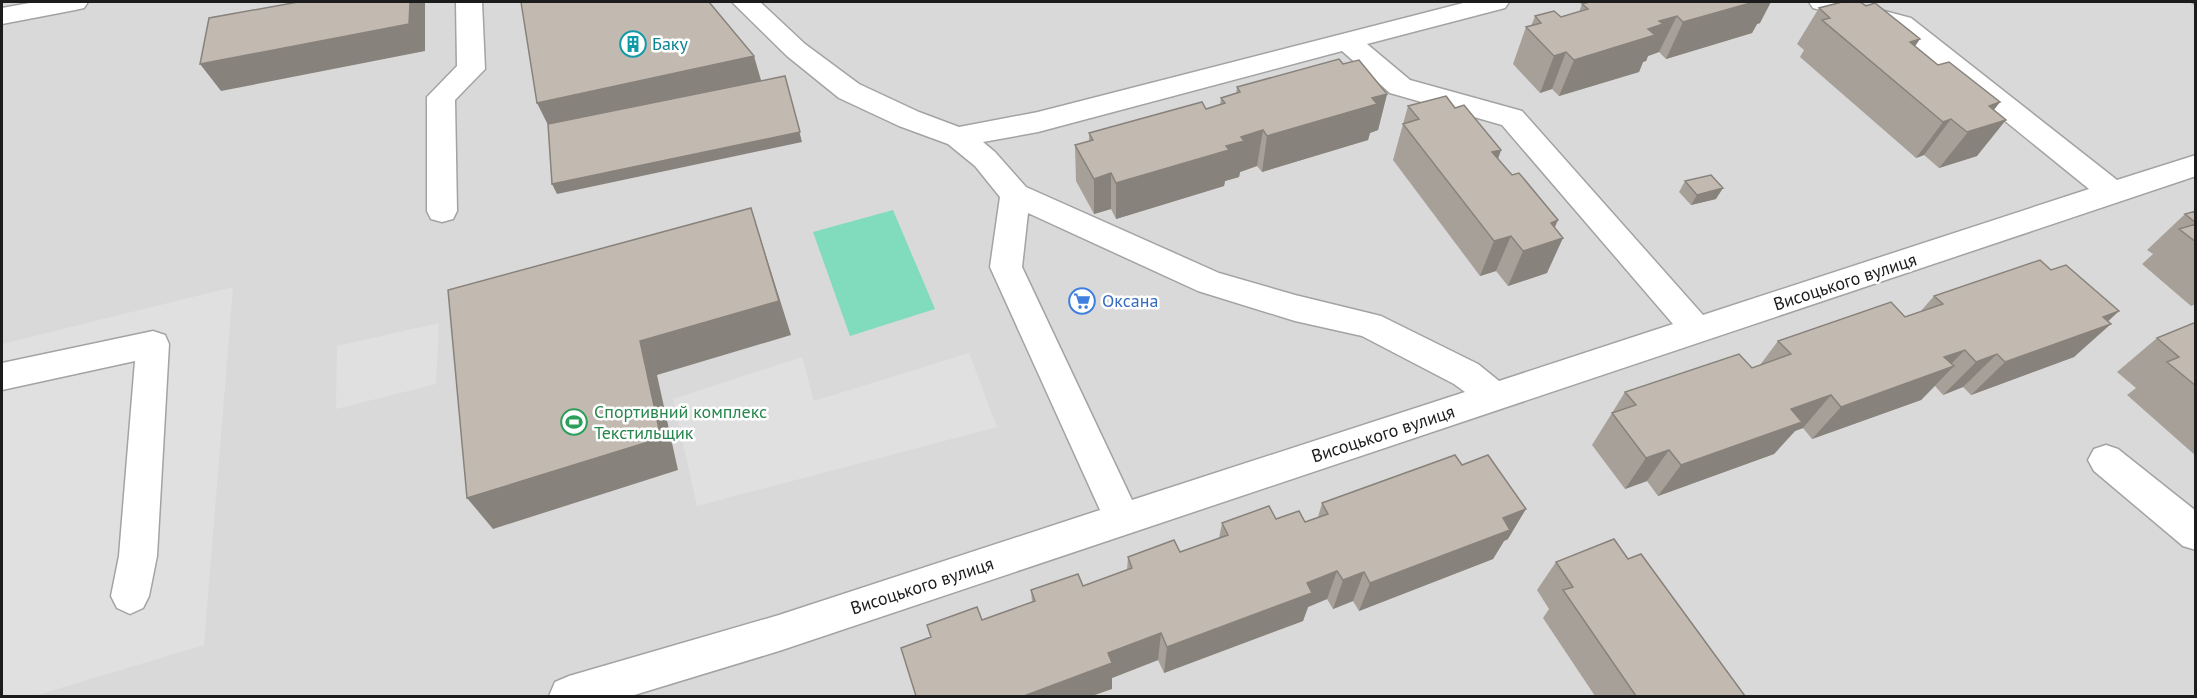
<svg xmlns="http://www.w3.org/2000/svg" width="2197" height="698" font-family="'PT Sans',sans-serif">
<rect width="100%" height="100%" fill="#edeae2"/>
<!-- residential -->
<path fill="#dad9d9" d="M2,2h2193v694h-2193z"/>
<!-- pitch -->
<path fill="#80dcbd" d="M893,210l42,99 -85,27 -37,-104z"/>
<!-- parking -->
<path fill="#e0e0e0" d="M233,287l-29,358 -170,51h-32v-352z
M439,323l-3,61 -100,25 1,-63z
M969,353l28,74 -300,79 -24,-107 129,-42 12,44z"/>
<g fill="none" stroke-linecap="round" stroke-linejoin="round">
<!-- minor casing -->
<g stroke="#a3a3a3" stroke-width="3">
<path id="minor" d="M35,2h53l-4,6 -9,2 -73,14v-16z
M456,2h26l3,67 -30,31 2,111 -4,8 -11,3 -11,-3 -4,-8v-114l30,-31z
M732,2h28l45,42 54,40 60,28 40,15 79,-15 429,-110h42l-4,6 -138,36 43,36 112,31 181,204 386,-126 -196,-159 -80,-22 -4,-6h41l61,16 206,162 79,-25v21l-1417,475 -148,45h-82l6,-14 14,-6 210,-61 321,-105 -110,-243 10,-70 -25,-31 -27,-22 -49,-18 -60,-28 -52,-42zM1342,51l48,42 112,32 171,199 -174,57 -21,-17 -97,-48 -86,-21 -76,-22 -193,-86 -31,-35 -12,-10 55,-10zM1028,213l170,78 97,30 67,15 92,48 11,8 -333,108 -110,-233z
M153,331l12,4 4,9 -12,212 -8,40 -6,12 -13,6 -13,-6 -6,-12 8,-40 16,-195 -133,29v-27z
M2106,445l12,4 78,62v39l-13,-4 -89,-75 -6,-11 6,-11z"/>
</g>
<!-- minor -->
<use href="#minor" fill="#fff" fill-rule="evenodd"/>
</g>
<!-- wall -->
<path fill="#a7a098" d="M2189,2h7v4z
M1582,4l178,19 -3,1 -5,9 -86,26 -7,-7 -11,4 -2,5 -3,1 -4,10 -80,24 -7,-7 -12,4 -27,-29 13,-37 5,-1 4,-10 26,1 18,-5z
M1819,8l96,39 23,18 62,37 -6,8 -17,46 -38,12 -15,-13 -8,3 -116,-101 4,-7 -7,-6z
M1343,64l44,30 -9,36 -8,3 -2,7 -106,32 -5,-6 -17,6 -1,5 -14,4 -1,5 -108,33 -5,-10 -17,5 -18,-33 -1,-36 14,-4v-8l117,-24 14,-4 1,-7 15,-4 1,-7z
M1408,106l47,2 46,42 -3,9 57,69 -8,45 -39,13 -12,-15 -16,5 -87,-116z
M1685,181l31,18 -25,6 -12,-13z
M2196,211v93l-5,2 -49,-42 11,-10 -6,-4 38,-36z
M2051,270l68,41 -11,10 -34,36 -103,38 -8,-8 -20,8 -8,-9 -14,14 -109,39 -9,-11 -8,3 -21,23 -116,42 -11,-15 -22,8 -33,-44 33,-53 127,-24 8,-3 18,-24 127,-24 15,-5 14,-16z
M2196,322v134l-69,-61 9,-7 -19,-16 40,-34z
M1322,503l186,36 -4,2 -11,18 -134,52 -6,-10 -20,8 -6,-10 -19,8 -5,14 -139,52 -6,-13 -46,18v11l-130,-69 50,-18 -1,-12 52,-4 44,-16 1,-13 52,-5 39,-14 3,-15 54,-4 29,3 13,-5z
M1628,559l117,137h-150l-52,-78 6,-9 -12,-19 19,-28z"/>
<!-- shaded-wall -->
<path fill="#88827c" d="M410,2h15v49l-204,40 -21,-27z
M1754,2h17l-11,21 -3,1 -5,9 -86,26 17,-37z
M1677,16l-18,36 -11,4 -2,5 -3,1 -4,10 -80,24 15,-36 74,-31 11,-8z
M1920,39l-25,37 15,-34z
M1566,52l-14,37 -12,4 14,-37z
M754,56l9,31 -210,48 -16,-32z
M785,76l17,66 -245,52 -5,-10z
M1387,94l-9,36 -8,3 -2,7 -106,32 5,-36 105,-38z
M2000,102l-21,26 27,-8 -29,36 -38,12 50,-62z
M1951,119l-27,36 -8,3 27,-36z
M1263,130l-6,36 -17,6 -1,5 -14,4 -1,5 -108,33v-36l110,-37 15,-9z
M1501,150l-13,36 4,-34z
M1111,173v36l-17,5v-35z
M1723,188l-7,11 -25,6 6,-10z
M751,208l40,127 -134,40 21,95 -185,59 -26,-31z
M1558,220l-10,23 15,-5 -16,35 -39,13 15,-35 28,-28z
M1511,236l-15,35 -16,5 14,-35z
M2119,311l-17,16 9,-3 -37,33 -103,38 34,-33 98,-45z
M1965,350l-19,19 8,-3 -33,34 -109,39 29,-32 103,-50z
M1997,354l-34,33 -20,8 33,-33z
M1831,395l-28,33 -8,3 -21,23 -116,42 23,-31 110,-56z
M1669,450l-22,31 -22,8 21,-31z
M1526,509l-18,30 -4,2 -11,18 -134,52 11,-28 133,-65z
M1337,571l-10,28 -19,8 -5,14 -139,52 3,-26 140,-64z
M1364,572l-11,29 -20,8 10,-29z
M1161,633l-3,27 -46,18v11l-20,7h-68l84,-43z"/>
<!-- building -->
<path fill="#c2bab1" stroke="#88827c" stroke-width="1.5" d="M298,2h112l-1,22 -209,40 9,-46z
M521,2h188l45,54 -217,47z
M1589,2h165l-71,20 -6,-6 -18,5 4,3 -15,5 7,6 -81,25 -8,-8 -12,4 -28,-29 15,-4 -6,-7 19,-5 7,6 27,-8 -6,-5z
M1842,2h18l6,4 9,-3 45,36 -10,3 28,23 11,-3 51,40 -11,4 17,14 -39,12 -16,-13 -8,3 -121,-102 8,-2 -11,-10z
M1339,59l4,5 16,-4 28,34 -15,4 5,6 -110,32 -4,-6 -22,7 3,4 -18,5 3,4 -113,33 -5,-10 -17,6 -19,-34 18,-5 -4,-7 113,-31 4,7 19,-6 -4,-5 19,-6 -3,-5z
M785,76l15,56 -248,52 -4,-60z
M1446,96l9,12 9,-3 37,45 -9,2 20,23 7,-2 39,47 -7,3 12,15 -40,13 -12,-15 -17,5 -91,-117 16,-5 -11,-13z
M1711,175l12,13 -26,7 -12,-14z
M751,208l28,93 -139,40 21,97 -194,60 -19,-208z
M2196,211v12l-11,-9z
M2196,224v18l-17,-13z
M2040,260l11,10 15,-5 53,46 -16,6 8,7 -106,38 -8,-8 -21,8 -11,-12 -21,7 10,9 -113,41 -10,-12 -40,14 11,13 -121,43 -12,-15 -23,8 -34,-45 24,-8 -11,-13 114,-38 13,14 39,-14 -13,-13 113,-39 14,15 38,-13 -9,-8z
M2196,322v64l-29,-24 12,-5 -22,-19z
M1455,455l7,10 26,-10 38,54 -23,9 7,12 -140,53 -6,-11 -21,8 -6,-9 -30,12 5,10 -145,54 -6,-14 -53,20 4,10 -88,33h-108l-15,-48 30,-11 -4,-12 50,-18 5,13 53,-19 -4,-11 47,-16 5,12 49,-18 -4,-11 46,-17 6,12 48,-17 -6,-12 47,-17 7,13 23,-8 6,11 23,-8 -6,-11z
M1614,539l14,20 13,-5 104,142h-109l-73,-106 10,-3 -17,-25z"/>
<!-- icons -->
<defs>
<g id="building-ring" transform="scale(1.35)"><circle r="9.5" fill="#fff" stroke="#0f9aa8" stroke-width="1.5"/><path d="M-4-6H4V6H1V3H-1V6H-4ZM-2.5-4.3h1.7v1.8h-1.7ZM.8-4.3h1.7v1.8H.8ZM-2.5-1h1.7V.8h-1.7ZM.8-1h1.7V.8H.8Z" fill="#0f9aa8"/></g>
<g id="supermarket-ring" transform="scale(1.35)"><circle r="9.5" fill="#fff" stroke="#3f7fe0" stroke-width="1.5"/><path d="M-6-5.5h2.5l.6 2H6L4.5 2H-2.5L-4.4-4H-6ZM-1.5 3.2a1.3 1.3 0 1 0 .1 0ZM3 3.2a1.3 1.3 0 1 0 .1 0Z" fill="#3f7fe0"/></g>
<g id="stadium-ring" transform="scale(1.35)"><circle r="9.5" fill="#fff" stroke="#2e9e5b" stroke-width="1.5"/><path d="M0-5a6.5 5 0 1 0 0 10a6.5 5 0 1 0 0-10ZM-3.5-1.8h7v3.6h-7Z" fill="#2e9e5b"/></g>
</defs>
<g fill-rule="evenodd">
<use href="#building-ring" x="633" y="44"/>
<use href="#supermarket-ring" x="1082" y="301"/>
<use href="#stadium-ring" x="574" y="422"/>
</g>
<g text-anchor="middle" stroke-width="5" stroke-linejoin="round" paint-order="stroke">
<!-- culture labels -->
<g font-size="18" fill="#0d838f" stroke="#fff" text-anchor="start">
<text x="652" y="50">Баку</text>
</g>
<!-- street labels -->
<g font-size="18" fill="#1c1c1c" stroke="#fff">
<text transform="translate(1845 282) rotate(-18)" y="6">Висоцького вулиця</text>
<text transform="translate(1383 434) rotate(-18)" y="6">Висоцького вулиця</text>
<text transform="translate(922 586) rotate(-18)" y="6">Висоцького вулиця</text>
</g>
<!-- shop labels -->
<g font-size="18" fill="#366cbe" stroke="#fff" text-anchor="start">
<text x="1102" y="307">Оксана</text>
</g>
<!-- leisure labels -->
<g font-size="18" fill="#27864d" stroke="#fff" text-anchor="start">
<text x="594" y="418">Спортивний комплекс<tspan x="594" dy="21">Текстильщик</tspan></text>
</g>
</g>
<!-- border -->
<rect width="2197" height="698" fill="none" stroke="#1c1c1c" stroke-width="6"/>
</svg>
